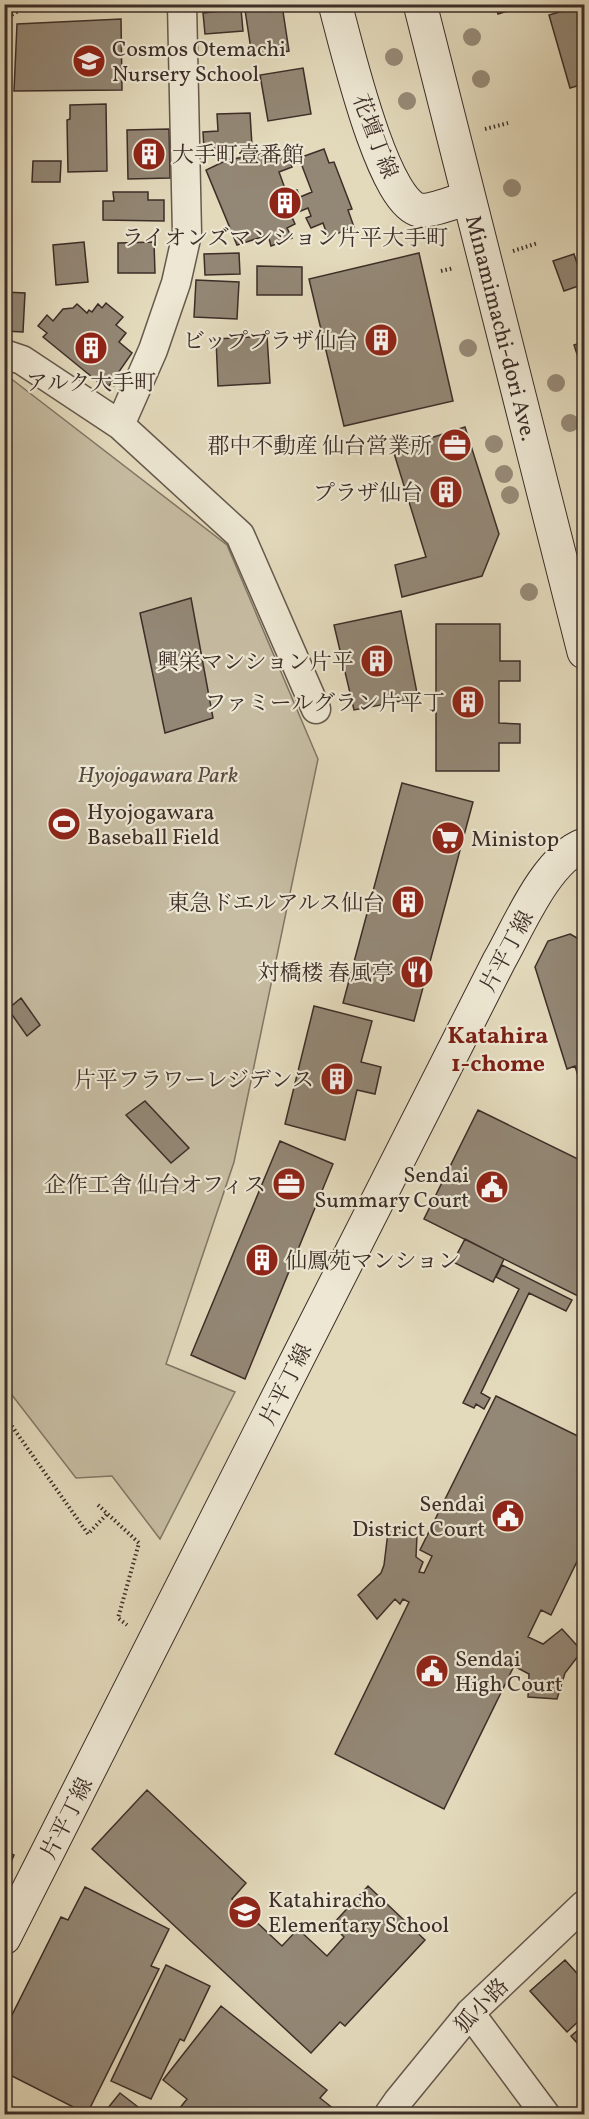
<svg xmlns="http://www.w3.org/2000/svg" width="589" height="2119" font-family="Vollkorn,'Noto Serif JP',serif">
<rect width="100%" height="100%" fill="#e3dabc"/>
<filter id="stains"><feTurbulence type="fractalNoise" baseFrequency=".00333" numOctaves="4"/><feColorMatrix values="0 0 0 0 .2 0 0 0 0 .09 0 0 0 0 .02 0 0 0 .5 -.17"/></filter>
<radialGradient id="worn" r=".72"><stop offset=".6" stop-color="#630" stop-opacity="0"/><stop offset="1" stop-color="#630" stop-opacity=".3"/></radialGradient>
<!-- green -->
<path fill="#c7bda3" stroke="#827666" stroke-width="1.5" d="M5,374l222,171 91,214 -84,403 -68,202 69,28 -75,147 -48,-63 -36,2 -71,-92z"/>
<!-- building -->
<path fill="#938775" stroke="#3d2e28" stroke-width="1.5" d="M495,4h34l-31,10z
M282,5l7,46 -37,5 -7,-46z
M584,5v79l-14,4 -21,-73z
M241,9l2,22 -38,3 -2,-21z
M121,19l1,71 -108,1 3,-67z
M303,68l8,46 -43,7 -8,-46z
M106,104l1,67 -39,1 -1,-52 3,-1v-14z
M250,113l2,33 -48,3 -1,-17 15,-1 -1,-17z
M169,129l1,49 -42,1 -1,-49z
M324,149l5,14 5,-1 18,47 -4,1 6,17 -26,10 -5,-14 -12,5 -5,-10 5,-2 -3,-8 -17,7 4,9 -8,4 5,10 -21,8 -3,-11 -31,10 -31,-75 21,-10 35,-6 3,9 22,-8 5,12 -13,5 8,22 10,-4 3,7 12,-5 -13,-34z
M33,161h28l-1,21h-28z
M113,192h35v8h16v21l-61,-1v-19h11z
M84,242l4,40 -32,3 -3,-40z
M154,242l1,31h-37v-30z
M239,253l1,21 -35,1 -1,-21z
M419,253l34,148 -109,25 -35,-147z
M574,254l10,30 -20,7 -11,-30z
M257,266l45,1v28h-45z
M196,280l43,2 -2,37 -43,-2z
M4,292l21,1 -2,39 -19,-1z
M106,303l17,14 -7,8 10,8 -7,9 13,11 -14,20 4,3 -8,10 -3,-3 -2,3 -4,-3 -2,3 -60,-49 4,-4 -9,-7 9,-11 6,6 10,-12 10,-1 4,-4 10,9 2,-3 3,2 6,-8 4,4z
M267,336l3,47 -52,3 -2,-47z
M584,342v33l-10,-30z
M465,427l34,107 -17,42 -80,21 -7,-32 31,-8 -33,-107z
M191,598l22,120 -48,15 -25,-120z
M401,611l17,87 -64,12 -20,-85z
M436,624h64v37h20v20h-21v42l21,1v19h-21v28h-63z
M402,783l71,19 -59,219 -71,-18z
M570,934l14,8v153l-9,-29 -8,3 -32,-102 13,-26z
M21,998l19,27 -13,11 -19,-27z
M314,1006l58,15 -11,41 20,5 -6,27 -18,-4 -12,50 -60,-16z
M145,1101l44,47 -18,15 -45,-48z
M478,1110l106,52v126l-4,9 -156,-78z
M280,1141l53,23 -88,215 -54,-24z
M465,1239l39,20 -11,23 -40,-20z
M502,1265l70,35 -6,11 -37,-18 -48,100 9,5 -6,11 -8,-5 -2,4 -11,-5 56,-114 -23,-12z
M496,1396l88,43v108l-33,68 -10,-5 -13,27 15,7 19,-15 20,22 -17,22 -8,26 -29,-2 1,-23 -15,-8 -70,143 -109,-55 74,-152 -6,-3 -3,5 -5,-5 -18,20 -19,-24 23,-22 3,-8 4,-33 29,3 -1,22 7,5 -4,10 5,1 8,-17 -12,-6z
M147,1790l99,93 -14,16 50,47 16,-17 29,27 17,-19 -12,-12 36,-39 57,54 -80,86 -5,-4 -29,31 -219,-204z
M4,1850l10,5 -10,23z
M85,1887l84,42 -18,37 8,3 -72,145 -83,-42v-41l57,-114 7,3z
M565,1960l19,21v35l-17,16 -37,-41z
M166,1965l44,21 -26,55 -4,-2 -29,60 -40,-18z
M221,2006l106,84 -7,8 19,15 -2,1h-162l12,-15 -24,-19z
M584,2025v26l-13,-15z
M120,2093l27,21h-44z"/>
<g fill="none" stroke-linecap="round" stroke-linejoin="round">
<!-- street casing -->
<g stroke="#66594d" stroke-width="31">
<path id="street" d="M4,354l18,6 98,65 120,110 76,174
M120,425l33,-75 23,-67 11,-49 -5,-230
M470,2013l75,101
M389,2114l9,-13 72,-88 114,-108"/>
</g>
<!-- secondary casing -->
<g stroke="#3d2e28" stroke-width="35">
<g id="secondary">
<path d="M335,4c10,36 47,198 84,206 11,2 38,-9 49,-12"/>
<path id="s1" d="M420,4l164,648"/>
<path d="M4,1938l495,-977c20,-35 47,-102 85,-116"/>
</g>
</g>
<!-- path -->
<path stroke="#3d2e28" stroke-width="4" stroke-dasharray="1.5 3" stroke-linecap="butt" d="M4,19l20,-11 131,-1
M485,129l23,-6
M513,251l25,-8
M441,271l13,-3
M4,1415l84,119 19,-20
M98,1505l41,38 -21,75 9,7"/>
<!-- street -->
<use href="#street" stroke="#ede7d3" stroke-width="28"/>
<!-- secondary -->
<use href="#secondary" stroke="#ede7d3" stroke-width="33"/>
</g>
<!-- trees -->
<g fill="#978b78">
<circle cx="472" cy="37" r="9"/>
<circle cx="394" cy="57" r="9"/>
<circle cx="481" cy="79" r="9"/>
<circle cx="407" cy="101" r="9"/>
<circle cx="512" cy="188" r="9"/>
<circle cx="468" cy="348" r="9"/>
<circle cx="556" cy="383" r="9"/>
<circle cx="570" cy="423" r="9"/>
<circle cx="494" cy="444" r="9"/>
<circle cx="504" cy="474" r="9"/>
<circle cx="510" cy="495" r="9"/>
<circle cx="529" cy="592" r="9"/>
</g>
<!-- icons -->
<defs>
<g id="school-disc" transform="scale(1.725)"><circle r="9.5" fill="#8f2418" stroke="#ede7d3"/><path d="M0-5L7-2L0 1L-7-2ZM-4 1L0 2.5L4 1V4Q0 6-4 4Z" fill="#fff"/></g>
<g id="building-disc" transform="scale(1.725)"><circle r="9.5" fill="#8f2418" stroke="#ede7d3"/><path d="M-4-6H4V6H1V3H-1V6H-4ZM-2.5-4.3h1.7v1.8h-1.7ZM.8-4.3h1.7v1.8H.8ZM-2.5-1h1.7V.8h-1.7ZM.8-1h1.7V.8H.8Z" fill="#fff"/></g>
<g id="office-disc" transform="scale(1.725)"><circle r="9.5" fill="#8f2418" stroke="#ede7d3"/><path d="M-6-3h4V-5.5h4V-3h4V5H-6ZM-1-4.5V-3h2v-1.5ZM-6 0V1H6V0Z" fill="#fff"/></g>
<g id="stadium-disc" transform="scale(1.725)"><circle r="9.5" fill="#8f2418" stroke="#ede7d3"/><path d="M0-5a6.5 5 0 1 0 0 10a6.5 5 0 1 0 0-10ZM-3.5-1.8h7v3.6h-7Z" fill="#fff"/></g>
<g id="supermarket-disc" transform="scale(1.725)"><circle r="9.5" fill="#8f2418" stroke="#ede7d3"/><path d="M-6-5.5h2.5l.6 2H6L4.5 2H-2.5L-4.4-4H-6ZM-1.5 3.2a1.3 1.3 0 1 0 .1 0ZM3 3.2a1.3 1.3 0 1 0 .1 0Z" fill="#fff"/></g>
<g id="restaurant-disc" transform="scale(1.725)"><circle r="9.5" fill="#8f2418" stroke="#ede7d3"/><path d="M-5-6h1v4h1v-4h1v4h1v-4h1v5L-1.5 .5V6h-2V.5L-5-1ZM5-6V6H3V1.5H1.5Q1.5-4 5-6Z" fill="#fff"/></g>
<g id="civic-disc" transform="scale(1.725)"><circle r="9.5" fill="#8f2418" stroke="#ede7d3"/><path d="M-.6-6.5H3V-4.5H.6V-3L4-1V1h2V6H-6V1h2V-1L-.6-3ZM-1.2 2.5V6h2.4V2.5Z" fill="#fff"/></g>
</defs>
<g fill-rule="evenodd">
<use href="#school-disc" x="89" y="61"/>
<use href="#building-disc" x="149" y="154"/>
<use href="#building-disc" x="285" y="203"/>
<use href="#building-disc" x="381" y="340"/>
<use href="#building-disc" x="91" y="348"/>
<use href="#office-disc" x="455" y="445"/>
<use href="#building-disc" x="446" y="492"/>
<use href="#building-disc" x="377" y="661"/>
<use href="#building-disc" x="468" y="702"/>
<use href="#stadium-disc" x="64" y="824"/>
<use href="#supermarket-disc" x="448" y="838"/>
<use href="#building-disc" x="408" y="902"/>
<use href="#restaurant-disc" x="417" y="972"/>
<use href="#building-disc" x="337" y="1079"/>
<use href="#office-disc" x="289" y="1184"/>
<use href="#civic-disc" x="492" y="1187"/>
<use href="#building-disc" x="262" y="1260"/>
<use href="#civic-disc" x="508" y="1516"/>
<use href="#civic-disc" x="432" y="1671"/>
<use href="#school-disc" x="245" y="1912"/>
</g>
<g text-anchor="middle" stroke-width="4.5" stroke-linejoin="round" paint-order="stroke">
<!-- poi labels -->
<g font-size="22" fill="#3d2e28" stroke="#ede7d3" text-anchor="end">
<text x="112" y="56" text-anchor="start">Cosmos Otemachi<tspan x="112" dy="25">Nursery School</tspan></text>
<text x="172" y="162" text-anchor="start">大手町壹番館</text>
<text x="285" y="245" text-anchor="middle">ライオンズマンション片平大手町</text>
<text x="358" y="348">ビッププラザ仙台</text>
<text x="91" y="390" text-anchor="middle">アルク大手町</text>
<text x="432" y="453">郡中不動産 仙台営業所</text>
<text x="423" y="500">プラザ仙台</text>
<text x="354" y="669">興栄マンション片平</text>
<text x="445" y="710">ファミールグラン片平丁</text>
<text x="87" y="819" text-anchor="start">Hyojogawara<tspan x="87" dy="25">Baseball Field</tspan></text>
<text x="471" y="846" text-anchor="start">Ministop</text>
<text x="385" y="910">東急ドエルアルス仙台</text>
<text x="394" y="980">対橋楼 春風亭</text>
<text x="314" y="1087">片平フラワーレジデンス</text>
<text x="469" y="1182">Sendai<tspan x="469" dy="25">Summary Court</tspan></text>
<text x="266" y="1192">企作工舎 仙台オフィス</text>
<text x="285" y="1268" text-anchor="start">仙鳳苑マンション</text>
<text x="485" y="1511">Sendai<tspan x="485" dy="25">District Court</tspan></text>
<text x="455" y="1666" text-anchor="start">Sendai<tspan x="455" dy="25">High Court</tspan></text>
<text x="268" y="1907" text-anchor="start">Katahiracho<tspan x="268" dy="25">Elementary School</tspan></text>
</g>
<!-- street labels -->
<g font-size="22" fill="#3d2e28" stroke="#ede7d3">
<text transform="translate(376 136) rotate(69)" y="8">花壇丁線</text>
<text dy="8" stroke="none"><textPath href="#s1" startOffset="334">Minamimachi-dori Ave.</textPath></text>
<text transform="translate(506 951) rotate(-62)" y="8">片平丁線</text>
<text transform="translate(285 1384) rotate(-63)" y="8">片平丁線</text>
<text transform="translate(66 1818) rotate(-63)" y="8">片平丁線</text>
<text transform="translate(481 2005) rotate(-46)" y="8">狐小路</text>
</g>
<!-- park labels -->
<g font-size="22" font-style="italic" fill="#594b41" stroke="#ede7d3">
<text x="158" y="782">Hyojogawara Park</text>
</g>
<!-- neighbourhood labels -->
<g font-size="24" font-weight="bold" fill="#7a1f14" stroke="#ede7d3">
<text x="498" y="1043">Katahira<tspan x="498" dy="28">1-chome</tspan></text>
</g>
</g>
<!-- margin -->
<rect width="589" height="2119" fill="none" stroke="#e3dabc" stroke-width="24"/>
<rect x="6" y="6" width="577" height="2107" fill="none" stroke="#3d2e28" stroke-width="3"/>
<rect x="12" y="12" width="565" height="2095" fill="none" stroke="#3d2e28" stroke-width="1.5"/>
<rect width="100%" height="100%" filter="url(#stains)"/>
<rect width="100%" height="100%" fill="url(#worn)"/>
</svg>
